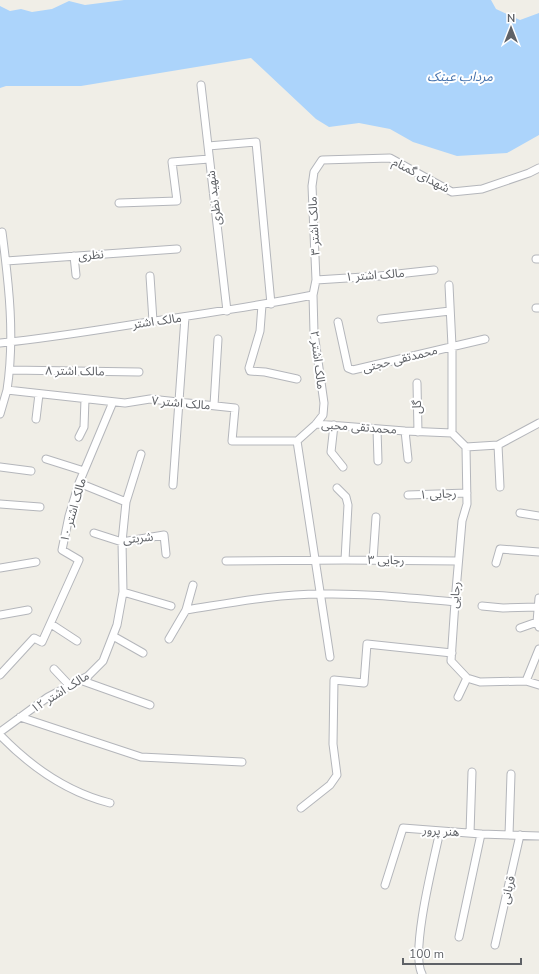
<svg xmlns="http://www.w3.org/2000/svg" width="539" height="974" font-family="'Nunito Sans','Noto Sans Arabic',sans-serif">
<rect width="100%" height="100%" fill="#f0eee7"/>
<!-- water -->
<path fill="#acd4fb" d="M124,0h367l5,9 24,11 19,-7v122l-32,18 -50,3 -44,-14 -23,-13 -31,-6 -30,4 -13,-8 -65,-61 -170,28h-75l-6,2v-82l10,5 11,-2 11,3 20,-3 17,-8 16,4z"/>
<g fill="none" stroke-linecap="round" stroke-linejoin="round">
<!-- street casing -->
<g stroke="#b4b6bb" stroke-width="9">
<path id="street" d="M201,85l26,226
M208,146l48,-4 15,162
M119,203l58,-2 -5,-39 37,-3
M2,232c7,53 13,105 5,158l118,13 25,-4 85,9 -3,33h65
M74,256l2,19
M536,259h3
M6,261l171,-12
M150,276l3,45
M316,280l63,-4 55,-6
M449,285l3,61v87
M262,305l-2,26 -11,37 1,3 15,1 32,7
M536,308h3
M381,319l69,-8
M338,322l10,46 5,2 132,-31
M0,343c50,-5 98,-13 148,-21 55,-8 110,-16 165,-27
M10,370l129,2
M417,383l1,49
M214,405l4,-66
M0,414l7,-24
M36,419l3,-25
M316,424l89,7 47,2 14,14 32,-2 41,-22
M334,425l-3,27 12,15
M377,429l1,32
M405,431l3,28
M79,437l5,-10 1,-28
M498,445l2,42
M466,447l1,57 -5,17 -7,81 -4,59 16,17 13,4 46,-1 13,4
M46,459l38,12
M0,467l31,4
M79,483l47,19
M173,485l12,-168
M337,488l9,9 2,8 -3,55
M408,495l59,-2
M0,504l40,3
M520,513l19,3
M94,533l28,9 42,-7 2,19
M373,560l3,-43
M226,561l119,-1 113,1
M496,563l4,-14 39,3
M0,568l36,-6
M123,592l48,14
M539,598l-2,24 2,5
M482,606l21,2 35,-1
M186,610c45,-7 90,-16 135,-16 45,-1 89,4 134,8
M0,615l28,-5
M51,624l26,17
M520,628l17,-6
M113,636l30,17
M169,639l17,-29 7,-25
M330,657l-33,-216 19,-17 7,-9 1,-12 -10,-70 -1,-38 3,-15 -4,-94 2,-14 8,-12 68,-2 62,34 30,-3 47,-16 10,-5
M54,669l16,17
M0,675l34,-37 8,4 37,-82 -17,-10 7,-34 10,-33 34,-81
M80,680l70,25
M526,681l13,-32
M458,697l9,-19
M20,717l121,40 101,5
M0,732l48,-35 40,-21 15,-15 14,-36 6,-33 -1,-50 4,-40 15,-48
M0,735c31,32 66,57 110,68
M301,808l29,-23 7,-10 -4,-31 1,-64 30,3 3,-39 85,9
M470,833l2,-61
M509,835l2,-61
M385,885l18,-57 78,6 58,2
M459,937l22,-103
M495,945l25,-110
M422,974c-12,-22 12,-115 18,-143"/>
</g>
<!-- street -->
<use href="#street" stroke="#fff" stroke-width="7"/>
</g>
<g text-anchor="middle" stroke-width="4" stroke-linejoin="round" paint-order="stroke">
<!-- street labels -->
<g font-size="12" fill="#5e6166" stroke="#fff">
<text transform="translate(421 175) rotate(27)" y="4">شهدای گمنام</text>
<text transform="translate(214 198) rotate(-97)" y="4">شهید نظری</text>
<text transform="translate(314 226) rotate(-93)" y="4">مالک اشتر ۳</text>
<text transform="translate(91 255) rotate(-4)" y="4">نظری</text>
<text transform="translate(375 275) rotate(-4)" y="4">مالک اشتر ۱</text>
<text transform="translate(157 321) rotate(-8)" y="4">مالک اشتر</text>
<text transform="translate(400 359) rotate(-14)" y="4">محمدتقی حجتی</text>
<text transform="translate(318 360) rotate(83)" y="4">مالک اشتر ۲</text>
<text transform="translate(75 371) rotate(1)" y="4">مالک اشتر ۸</text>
<text transform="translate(181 403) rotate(5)" y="4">مالک اشتر ۷</text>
<text transform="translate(417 407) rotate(-90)" y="4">گل</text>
<text transform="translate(359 427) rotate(4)" y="4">محمدتقی محبی</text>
<text transform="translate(438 494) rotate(-2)" y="4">رجایی ۱</text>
<text transform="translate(73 510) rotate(-74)" y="4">مالک اشتر ۱۰</text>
<text transform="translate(138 538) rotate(-6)" y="4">شربتی</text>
<text transform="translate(386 560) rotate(1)" y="4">رجایی ۳</text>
<text transform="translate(455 595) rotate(-85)" y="4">رجایی</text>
<text transform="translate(60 692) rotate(-32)" y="4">مالک اشتر ۱۲</text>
<text transform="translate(441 831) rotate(4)" y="4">هنر پرور</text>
<text transform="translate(508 890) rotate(-77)" y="4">قربانی</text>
</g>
<!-- water labels -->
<g font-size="13" font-style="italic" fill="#4874ad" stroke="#fff">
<text x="460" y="81">مرداب عینک</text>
</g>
</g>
<!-- north arrow -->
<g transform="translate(511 28)" stroke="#ffffff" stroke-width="3" paint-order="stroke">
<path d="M0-3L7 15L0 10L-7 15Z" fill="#5e6166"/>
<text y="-6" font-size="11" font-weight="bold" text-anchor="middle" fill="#5e6166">N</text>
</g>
<!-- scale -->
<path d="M403 958v6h118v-6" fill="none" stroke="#5e6166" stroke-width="2"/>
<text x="409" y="958" font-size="12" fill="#5e6166" stroke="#ffffff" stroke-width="3" paint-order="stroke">100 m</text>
</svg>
